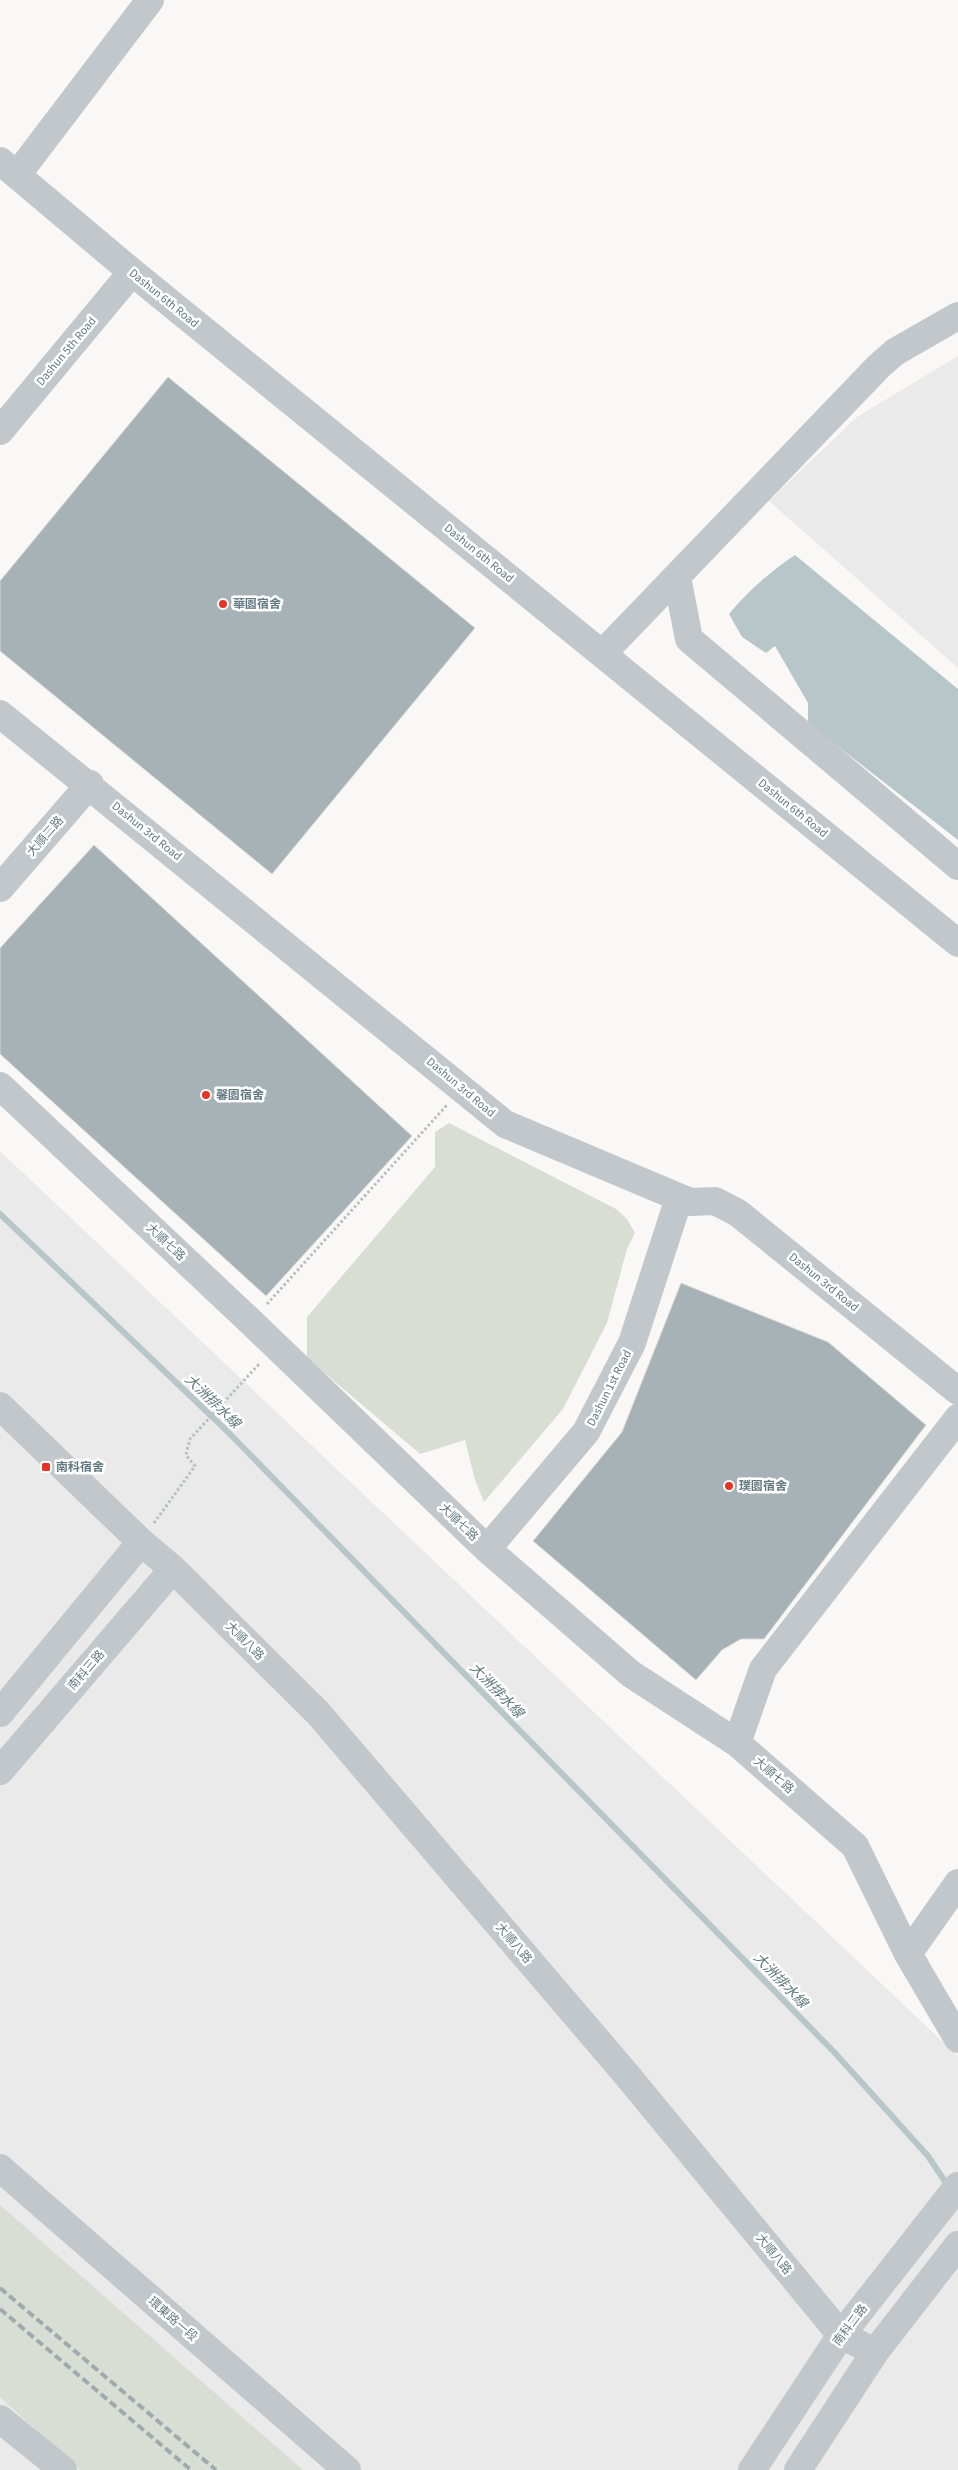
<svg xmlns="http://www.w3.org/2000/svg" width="958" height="2470" font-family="'Source Sans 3','Noto Sans TC',sans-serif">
<rect width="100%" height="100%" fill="#f9f8f6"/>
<!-- built -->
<path fill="#e9eae9" d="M958,356v312l-189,-167 88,-84z
M0,1151l958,905v414h-958z"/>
<!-- green -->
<path fill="#d9ded5" d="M449,1123l167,86 11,10 8,14 -8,16 -20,74 -44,86 -79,93 -9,-22 -10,-40 -45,14 -113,-96v-41l128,-150v-35z
M0,2205l303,265h-223l-80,-73z"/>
<!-- water -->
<path fill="#b7c7c9" d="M795,555l163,134v151l-150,-117v-20l-33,-57 -9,7 -24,-16 -13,-23c19,-23 42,-43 66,-59z"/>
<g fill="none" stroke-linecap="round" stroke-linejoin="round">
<!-- stream -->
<path stroke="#b7c7c9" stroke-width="6" d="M0,1214l227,217 608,622 93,103 20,30"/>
</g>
<!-- building -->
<path fill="#a6b2b6" stroke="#dadad8" d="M168,377l307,251 -203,246 -272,-223v-70z
M94,845l318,291 -146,160 -266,-242v-106z
M681,1283l147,59 98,83 -162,214h-23l-19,11 -26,30 -163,-139 89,-109z"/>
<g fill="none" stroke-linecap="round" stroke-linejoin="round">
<!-- path -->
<path stroke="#b9bec0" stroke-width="3" stroke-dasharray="2.5 2.5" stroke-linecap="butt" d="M267,1304l180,-199
M154,1523l41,-57 -9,-11 4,-16 70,-76"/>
<!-- minor -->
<path stroke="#c1c7ca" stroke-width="28" d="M0,161l132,111 826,671
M17,175l133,-175
M0,431l132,-159
M677,577l12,62 269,227
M603,653l276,-287 16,-14 63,-36
M0,714l505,410 185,78 25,-1 23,12 220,178
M0,888l90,-104
M0,1086l251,236 236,227 144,125 106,69 118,103 53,108 50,85
M0,1406l141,136 32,27 145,144 308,361 215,261 34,17
M487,1549l99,-117 46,-89 47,-145
M0,1713l141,-171
M737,1743l26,-74 195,-251
M0,1771l173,-202
M916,1967l-8,-13 50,-71
M0,2168l347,302
M0,2419l63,51
M752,2470l89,-135 117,-149
M798,2470l77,-118 83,-107"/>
<!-- rail -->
<path stroke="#a0aaae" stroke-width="4" stroke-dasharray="8 4" stroke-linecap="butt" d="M0,2288l216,182
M0,2309l191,161"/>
</g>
<!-- markers -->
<g fill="#e83426" stroke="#fff" stroke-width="2">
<circle cx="223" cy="604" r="5"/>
<circle cx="206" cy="1095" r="5"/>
<rect x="41" y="1462" width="10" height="10" rx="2.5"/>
<circle cx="729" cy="1486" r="5"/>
</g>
<g text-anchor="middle" stroke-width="5" stroke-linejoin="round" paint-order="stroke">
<!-- street labels -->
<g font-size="12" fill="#637982" stroke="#fff">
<text transform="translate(164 298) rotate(39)" y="4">Dashun 6th Road</text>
<text transform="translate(66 351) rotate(-50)" y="4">Dashun 5th Road</text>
<text transform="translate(479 553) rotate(39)" y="4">Dashun 6th Road</text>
<text transform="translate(793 808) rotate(39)" y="4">Dashun 6th Road</text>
<text transform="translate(147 831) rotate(39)" y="4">Dashun 3rd Road</text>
<text transform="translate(45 836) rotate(-49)" y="4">大順二路</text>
<text transform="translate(461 1087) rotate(40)" y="4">Dashun 3rd Road</text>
<text transform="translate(166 1242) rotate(43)" y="4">大順七路</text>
<text transform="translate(824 1282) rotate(39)" y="4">Dashun 3rd Road</text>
<text transform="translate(609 1388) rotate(-63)" y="4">Dashun 1st Road</text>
<text transform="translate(459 1522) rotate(44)" y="4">大順七路</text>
<text transform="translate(245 1641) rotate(45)" y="4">大順八路</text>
<text transform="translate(86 1670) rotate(-49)" y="4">南科三路</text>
<text transform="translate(774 1775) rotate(41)" y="4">大順七路</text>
<text transform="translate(514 1943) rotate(50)" y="4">大順八路</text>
<text transform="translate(774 2254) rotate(51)" y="4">大順八路</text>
<text transform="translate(173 2319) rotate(41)" y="4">環東路一段</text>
<text transform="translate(850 2325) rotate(-53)" y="4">南科二路</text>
</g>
<!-- poi labels -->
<g font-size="12" font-weight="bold" fill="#637982" stroke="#fff" text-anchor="start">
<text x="233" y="608">華園宿舍</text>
<text x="216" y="1099">馨園宿舍</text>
<text x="56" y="1471">南科宿舍</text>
<text x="739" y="1490">璞園宿舍</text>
</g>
<!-- water labels -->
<g font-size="14" font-style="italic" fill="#5e787c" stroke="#fff">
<text transform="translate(213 1401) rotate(44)" y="5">大洲排水線</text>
<text transform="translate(497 1690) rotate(46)" y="5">大洲排水線</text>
<text transform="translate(781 1980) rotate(46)" y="5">大洲排水線</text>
</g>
</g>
</svg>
